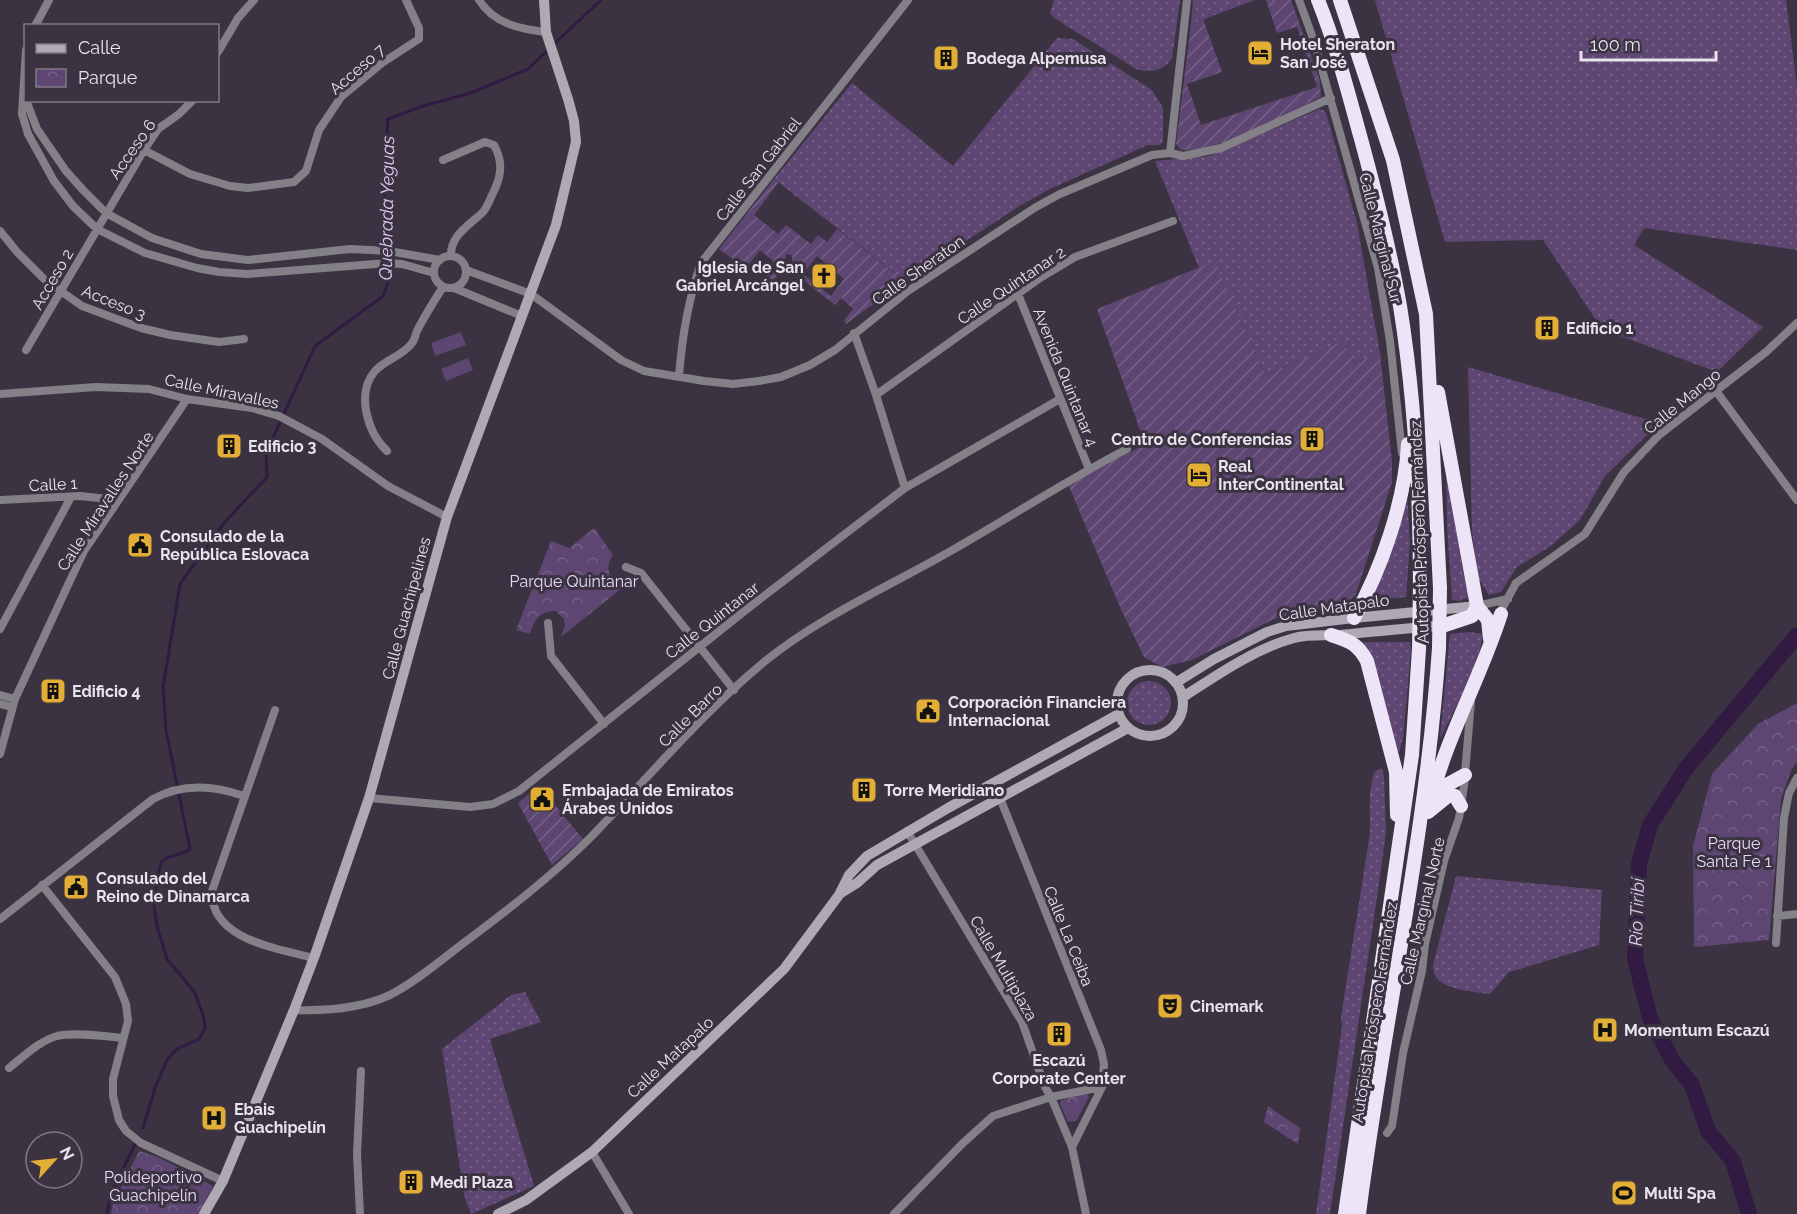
<svg xmlns="http://www.w3.org/2000/svg" width="1797" height="1214" font-family="Raleway,sans-serif">
<defs>
<pattern id="grass-dots" width="8" height="8" patternUnits="userSpaceOnUse" patternTransform="scale(1.5)"><rect width="8" height="8" fill="#5e4672"/><path d="M2 2h.1M6 6h.1" fill="none" stroke="#756186" stroke-width="1.8" stroke-linecap="round"/></pattern>
<pattern id="park-crowns" width="20" height="18" patternUnits="userSpaceOnUse" patternTransform="scale(1.5)"><rect width="20" height="18" fill="#5e4672"/><path d="M2 6a3 3 0 1 1 6 0M12 15a3 3 0 1 1 6 0" fill="none" stroke="#756186"/></pattern>
<pattern id="garden-furrows" width="10" height="10" patternUnits="userSpaceOnUse" patternTransform="scale(1.5)"><rect width="10" height="10" fill="#5e4672"/><path d="M-1 1l2-2M0 10L10 0M9 11l2-2" fill="none" stroke="#756186"/></pattern>
</defs>
<rect width="100%" height="100%" fill="#3b3342"/>
<!-- grass -->
<path fill="url(#grass-dots)" d="M1054,0h126l-8,59c-10,12 -21,14 -36,10l-82,-51 -4,-5z
M1193,0h62l-64,24z
M1375,0h411l11,86v164l-153,-22 -10,17 129,82 -46,45 -115,-43 -59,-89 -98,2z
M1057,38l16,1 79,51 11,18v33l-3,4h-12l-98,44 -29,16 -116,76 -131,-102 78,-96 101,83z
M1319,109l4,1 3,3 31,110 23,130 -26,10 -12,-22 -76,35 -51,-114 -16,6 -44,-107 54,-5 23,-9z
M1468,367l191,56 -54,53 -25,44 -29,26 -34,21 -16,25 -12,3 -11,-17 -6,-47z
M1446,462l16,105 7,30 -9,4 -8,-1 -5,-74z
M1407,490l3,53 -4,54 -33,3 1,-9z
M1470,632l12,2c4,14 -33,89 -42,105l10,-105z
M1363,642h47l1,8 -8,88 -4,15c-6,-16 -12,-32 -16,-49 -6,-24 -4,-41 -20,-62z
M1127 703a22 22 0 1 1 44 0a22 22 0 1 1-44 0Z
M1379,769h3l2,7 2,56 -6,45 -50,337h-14l26,-188 -1,-9 29,-184v-41l4,-20z
M1456,876l146,14 -3,55 -90,27 -19,22c-14,-2 -49,-4 -55,-19 -2,-3 -1,-6 -2,-10z
M525,992l16,30 -51,17 44,147 -63,28 -7,-19 -22,-146 69,-54z"/>
<!-- park -->
<path fill="url(#park-crowns)" d="M594,528l19,27c-10,14 -3,27 14,29l-66,53 4,-11 -1,-7 -8,-8c-16,-1 -22,9 -26,23l-14,-4 35,-89 18,7z
M1797,703v59l-6,8 -10,29 -12,141 -75,7 -1,-101 19,-72 46,-50z
M1086,1093l3,4 -13,24 -8,1 -8,-18 1,-4z
M1268,1106l32,22 -2,16 -34,-22z
M139,1151l19,6 55,29 -14,28h-88l2,-10z"/>
<!-- garden -->
<path fill="url(#garden-furrows)" fill-rule="evenodd" d="M1266,0h25l29,81 1,16c-37,17 -100,55 -140,53l-5,-6 15,-120 12,-5 19,53 -35,12 14,41 116,-38 -20,-60 -20,6z
M774,179l4,4 -24,32 24,19 8,-9 25,19 7,-9 9,7 10,-13 68,52 -59,43 -2,-4 9,-11 -12,-11 -6,7 -42,-33 -1,-17 -6,-1 -1,12 -16,20 -8,-6 13,-18 -14,-12 -14,18 -27,-19zM817,256l27,23 -13,17 -28,-22z
M1215,261l51,115 76,-35 12,22 26,-10 12,109v20l-36,112 -16,16 -11,3 -28,-1 -27,7 -82,41 -30,7 -18,-10 -25,-52 -51,-121c25,-15 52,-25 77,-40l-48,-135z
M530,793l16,19 9,-7 28,34 -31,26 -34,-62z"/>
<!-- pitch -->
<path fill="#5e4672" d="M461,332l5,13 -31,11 -4,-13z
M468,358l5,12 -27,11 -5,-12z"/>
<g fill="none" stroke-linecap="round" stroke-linejoin="round">
<!-- stream -->
<path stroke="#321b43" stroke-width="3" d="M554,44l47,-44
M143,1128l12,-40 12,-28 10,-11 22,-10 6,-11 -1,-10 -9,-25 -28,-34 -10,-33 -4,-26 8,-38c7,-8 21,-6 29,-13l-24,-119 -3,-43 17,-103 44,-61 43,-46 -1,-24 49,-107 68,-50 5,-13 1,-32 -5,-67 4,-65 35,-13 48,-13 57,-24 21,-20
M107,1214l3,-18 25,-52"/>
<!-- river -->
<path stroke="#321b43" stroke-width="16" d="M1749,1214l-16,-53 -25,-30 -16,-46 -20,-25 -22,-42 -15,-59 4,-95 11,-39 37,-58 110,-132"/>
<!-- street -->
<path stroke="#848087" stroke-width="8" d="M479,0c15,24 41,29 67,32
M1299,0l15,41 64,227 12,73 12,112
M35,26l14,-26
M26,50l-4,64 6,20 26,47 19,25 24,23 48,24 52,15 22,4 28,2 141,-11 14,1 32,9
M218,52l20,-34 16,-18
M26,100l11,29 29,42 18,20 22,22 46,25 49,16 47,6 102,-11 39,2 51,9
M144,150l46,24 40,12 18,2 46,-6 12,-11 13,-41 22,-33 41,-34 37,-24v-11l-13,-28
M1170,153l17,-153
M443,160l42,-18 9,3c10,18 7,33 -2,50 -2,5 -5,12 -9,17 -13,13 -33,23 -32,44
M0,231l18,22 27,27 37,26 59,22 29,7 49,7 25,-3
M434 272a16 16 0 1 1 32 0a16 16 0 1 1-32 0Z
M466,270l65,24 90,66 23,11 60,10 29,3 26,-3 22,-4 29,-12 25,-15 73,-59 128,-84 24,-13 92,-39 18,-2 13,3 38,-8 110,-50
M454,288l68,28
M1018,294l71,175
M854,333l22,62 29,93
M26,350l118,-200 14,-21 21,-15 14,-14
M679,376c3,-39 9,-76 22,-113l207,-263
M1716,391l81,109
M0,394l96,-7 53,2 38,10 65,9 27,8 43,23 66,47 59,31
M876,395l164,-117 35,-21 98,-36
M387,451c-20,-19 -31,-58 -12,-80 11,-12 28,-15 37,-28 3,-3 3,-8 5,-12 8,-16 17,-30 26,-44
M0,500l80,-4 28,3
M626,567l15,6 93,117
M1477,606l31,-7
M1498,616l18,-33 69,-49 39,-62 35,-37 107,-83 31,-29
M548,623l3,33 53,68
M0,629l71,-132
M0,695l15,4
M0,704l12,3
M275,710l-63,181c-2,49 66,57 101,67
M0,754l15,-55 59,-127 10,-21 103,-152
M994,783l107,267 3,14 -2,23 -30,60
M369,798l101,9 23,-3 26,-13 228,-182 158,-121 155,-89
M907,831l115,191 23,65 6,10 21,50 14,67
M42,885l73,92 11,27 2,17 -15,58v17l6,24 7,11 15,12 82,38
M1777,916l20,-2
M0,919l153,-120c29,-16 60,-14 91,-3
M1776,943l8,-125 5,-25 8,-15
M294,1010c30,1 68,-2 96,-15 27,-14 51,-35 75,-53 44,-33 87,-66 126,-105 57,-59 110,-123 173,-175 53,-43 117,-72 176,-105 63,-35 123,-75 187,-108
M9,1068c14,-11 30,-27 48,-32 18,-4 47,0 66,2
M1387,1133l5,-7 11,-73 19,-82 3,-27 19,-83 15,-43 5,-32 7,-85
M592,1152l37,62
M360,1214l-3,-59 4,-84
M894,1214l68,-70 31,-28 58,-19 51,-10"/>
<!-- secondary -->
<path stroke="#afa9b4" stroke-width="10" d="M1117 703a33 33 0 1 1 66 0a33 33 0 1 1-66 0Z
M1177,682l37,-23 53,-27 19,-6 68,-8 123,-12
M1183,697c34,-22 71,-48 111,-59 15,-4 30,-2 46,-3 35,-4 71,-7 106,-10
M841,893l16,-10 20,-18 251,-137
M204,1214l19,-33 71,-171 21,-55 54,-157 78,-281 109,-292 20,-83 -2,-21 -6,-22 -22,-67 -2,-32
M498,1214l28,-14 66,-48 192,-183 55,-74 10,-20 18,-19 81,-48 171,-94"/>
<!-- highway -->
<path stroke="#eee4f7" stroke-width="14" d="M1318,0c18,45 30,92 43,139 15,55 29,111 39,167 15,93 20,187 20,281
M1340,0l53,160 33,154 14,274
M1438,392l39,214 -5,10 -27,9
M1477,606l11,14 2,19
M1354,618c28,-50 51,-117 54,-174
M1331,635c19,6 27,9 36,26l29,111 1,43
M1432,793l33,-18
M1429,808c15,-67 51,-128 72,-194
M1428,812l21,-17 6,1 6,10
M1345,1214l67,-459 7,-106
M1359,1214c24,-189 67,-376 80,-566"/>
<!-- highway-bridge -->
<path stroke="#eee4f7" stroke-width="14" d="M1439,648l1,-60
M1419,649l1,-62"/>
</g>
<!-- icons -->
<defs>
<g id="hotel-square" transform="scale(1.35)"><rect x="-9" y="-9" width="18" height="18" rx="4" fill="#e3ae35" stroke="#3b3342"/><path d="M-6-4.5h1.5V1H6V5H4.5V3h-9V5H-6ZM-4 0a1.8 1.8 0 1 1 3.6 0ZM.5 0V-2.5h3Q6-2.5 6 0Z" fill="#111"/></g>
<g id="building-square" transform="scale(1.35)"><rect x="-9" y="-9" width="18" height="18" rx="4" fill="#e3ae35" stroke="#3b3342"/><path d="M-4-6H4V6H1V3H-1V6H-4ZM-2.5-4.3h1.7v1.8h-1.7ZM.8-4.3h1.7v1.8H.8ZM-2.5-1h1.7V.8h-1.7ZM.8-1h1.7V.8H.8Z" fill="#111"/></g>
<g id="church-square" transform="scale(1.35)"><rect x="-9" y="-9" width="18" height="18" rx="4" fill="#e3ae35" stroke="#3b3342"/><path d="M-1.2-6h2.4v3.5h3.3v2.4h-3.3V6h-2.4V-.1h-3.3v-2.4h3.3Z" fill="#111"/></g>
<g id="civic-square" transform="scale(1.35)"><rect x="-9" y="-9" width="18" height="18" rx="4" fill="#e3ae35" stroke="#3b3342"/><path d="M-.6-6.5H3V-4.5H.6V-3L4-1V1h2V6H-6V1h2V-1L-.6-3ZM-1.2 2.5V6h2.4V2.5Z" fill="#111"/></g>
<g id="theatre-square" transform="scale(1.35)"><rect x="-9" y="-9" width="18" height="18" rx="4" fill="#e3ae35" stroke="#3b3342"/><path d="M-5-5.5Q0-4 5-5.5V0Q5 5 0 6Q-5 5-5 0ZM-3.3-2.5H-1v1.5H-3.3ZM1-2.5H3.3v1.5H1ZM-2.8 1Q0 5.5 2.8 1Z" fill="#111"/></g>
<g id="hospital-square" transform="scale(1.35)"><rect x="-9" y="-9" width="18" height="18" rx="4" fill="#e3ae35" stroke="#3b3342"/><path d="M-5-5h3v3.5h4V-5h3V5h-3V1.5h-4V5h-3Z" fill="#111"/></g>
<g id="stadium-square" transform="scale(1.35)"><rect x="-9" y="-9" width="18" height="18" rx="4" fill="#e3ae35" stroke="#3b3342"/><path d="M0-5a6.5 5 0 1 0 0 10a6.5 5 0 1 0 0-10ZM-3.5-1.8h7v3.6h-7Z" fill="#111"/></g>
</defs>
<g fill-rule="evenodd">
<use href="#hotel-square" x="1260" y="53"/>
<use href="#building-square" x="946" y="58"/>
<use href="#church-square" x="824" y="276"/>
<use href="#building-square" x="1547" y="328"/>
<use href="#building-square" x="1312" y="439"/>
<use href="#building-square" x="229" y="446"/>
<use href="#hotel-square" x="1199" y="475"/>
<use href="#civic-square" x="140" y="545"/>
<use href="#building-square" x="53" y="691"/>
<use href="#civic-square" x="928" y="711"/>
<use href="#building-square" x="864" y="790"/>
<use href="#civic-square" x="542" y="799"/>
<use href="#civic-square" x="76" y="887"/>
<use href="#theatre-square" x="1170" y="1006"/>
<use href="#hospital-square" x="1605" y="1030"/>
<use href="#building-square" x="1059" y="1034"/>
<use href="#hospital-square" x="214" y="1118"/>
<use href="#building-square" x="411" y="1182"/>
<use href="#stadium-square" x="1624" y="1193"/>
</g>
<g text-anchor="middle" stroke-width="6" stroke-linejoin="round" paint-order="stroke">
<!-- poi labels -->
<g font-size="16" font-weight="bold" fill="#e8e3ec" stroke="#3b3342" text-anchor="start">
<text x="1280" y="50">Hotel Sheraton<tspan x="1280" dy="18">San José</tspan></text>
<text x="966" y="64">Bodega Alpemusa</text>
<text x="804" y="273" text-anchor="end">Iglesia de San<tspan x="804" dy="18">Gabriel Arcángel</tspan></text>
<text x="1566" y="334">Edificio 1</text>
<text x="1292" y="445" text-anchor="end">Centro de Conferencias</text>
<text x="248" y="452">Edificio 3</text>
<text x="1218" y="472">Real<tspan x="1218" dy="18">InterContinental</tspan></text>
<text x="160" y="542">Consulado de la<tspan x="160" dy="18">República Eslovaca</tspan></text>
<text x="72" y="697">Edificio 4</text>
<text x="948" y="708">Corporación Financiera<tspan x="948" dy="18">Internacional</tspan></text>
<text x="562" y="796">Embajada de Emiratos<tspan x="562" dy="18">Árabes Unidos</tspan></text>
<text x="884" y="796">Torre Meridiano</text>
<text x="96" y="884">Consulado del<tspan x="96" dy="18">Reino de Dinamarca</tspan></text>
<text x="1190" y="1012">Cinemark</text>
<text x="1624" y="1036">Momentum Escazú</text>
<text x="1059" y="1066" text-anchor="middle">Escazú<tspan x="1059" dy="18">Corporate Center</tspan></text>
<text x="234" y="1115">Ebais<tspan x="234" dy="18">Guachipelín</tspan></text>
<text x="430" y="1188">Medi Plaza</text>
<text x="1644" y="1199">Multi Spa</text>
</g>
<!-- street labels -->
<g font-size="16" fill="#e8e3ec" stroke="#3b3342">
<text transform="translate(357 69) rotate(-41)" y="6">Acceso 7</text>
<text transform="translate(132 149) rotate(-55)" y="6">Acceso 6</text>
<text transform="translate(758 169) rotate(-52)" y="6">Calle San Gabriel</text>
<text transform="translate(1381 238) rotate(76)" y="6">Calle Marginal Sur</text>
<text transform="translate(918 270) rotate(-35)" y="6">Calle Sheraton</text>
<text transform="translate(52 279) rotate(-60)" y="6">Acceso 2</text>
<text transform="translate(1011 285) rotate(-34)" y="6">Calle Quintanar 2</text>
<text transform="translate(114 302) rotate(22)" y="6">Acceso 3</text>
<text transform="translate(1066 377) rotate(68)" y="6">Avenida Quintanar 4</text>
<text transform="translate(222 391) rotate(12)" y="6">Calle Miravalles</text>
<text transform="translate(1682 401) rotate(-39)" y="6">Calle Mango</text>
<text transform="translate(53 484) rotate(-3)" y="6">Calle 1</text>
<text transform="translate(105 501) rotate(-57)" y="6">Calle Miravalles Norte</text>
<text transform="translate(1419 532) rotate(-92)" y="6">Autopista Próspero Fernández</text>
<text transform="translate(1334 607) rotate(-8)" y="6">Calle Matapalo</text>
<text transform="translate(406 608) rotate(-75)" y="6">Calle Guachipelines</text>
<text transform="translate(712 620) rotate(-38)" y="6">Calle Quintanar</text>
<text transform="translate(690 715) rotate(-45)" y="6">Calle Barro</text>
<text transform="translate(1422 911) rotate(-77)" y="6">Calle Marginal Norte</text>
<text transform="translate(1069 936) rotate(68)" y="6">Calle La Ceiba</text>
<text transform="translate(1004 968) rotate(60)" y="6">Calle Multiplaza</text>
<text transform="translate(1374 1012) rotate(-81)" y="6">Autopista Próspero Fernández</text>
<text transform="translate(670 1057) rotate(-43)" y="6">Calle Matapalo</text>
</g>
<!-- park labels -->
<g font-size="16" fill="#eadaf8" stroke="#3b3342">
<text x="574" y="587">Parque Quintanar</text>
<text x="1734" y="849">Parque<tspan x="1734" dy="18">Santa Fe 1</tspan></text>
<text x="153" y="1183">Polideportivo<tspan x="153" dy="18">Guachipelín</tspan></text>
</g>
<!-- water labels -->
<g font-size="18" font-style="italic" fill="#e2cbf6" stroke="#3b3342">
<text transform="translate(387 208) rotate(-89)" y="6">Quebrada Yeguas</text>
<text transform="translate(1637 912) rotate(-88)" y="6">Río Tiribí</text>
</g>
</g>
<!-- legend -->
<rect x="24" y="24" width="195" height="78" fill="#3b3342" stroke="#807986" stroke-width="1.5"/>
<rect x="36" y="44" width="30" height="9" fill="#afa9b4" stroke="#807986" stroke-width="1.5"/>
<text x="78" y="54" font-size="18" fill="#e8e3ec">Calle</text>
<rect x="36" y="69" width="30" height="18" fill="url(#park-crowns)" stroke="#807986" stroke-width="1.5"/>
<text x="78" y="84" font-size="18" fill="#e8e3ec">Parque</text>
<!-- north arrow -->
<g transform="translate(54 1160) rotate(63)"><circle r="28" fill="#3b3342" stroke="#807986" stroke-width="1.5"/>
<path d="M0-4.5L10 22L0 15L-10 22Z" fill="#e3ae35"/>
<text y="-9" font-size="16" font-weight="bold" text-anchor="middle" fill="#e8e3ec">N</text>
</g>
<!-- scale -->
<path d="M1581 51v9h135v-9" fill="none" stroke="#e8e3ec" stroke-width="3"/>
<text x="1590" y="51" font-size="18" fill="#e8e3ec" stroke="#3b3342" stroke-width="4.5" paint-order="stroke">100 m</text>
</svg>
